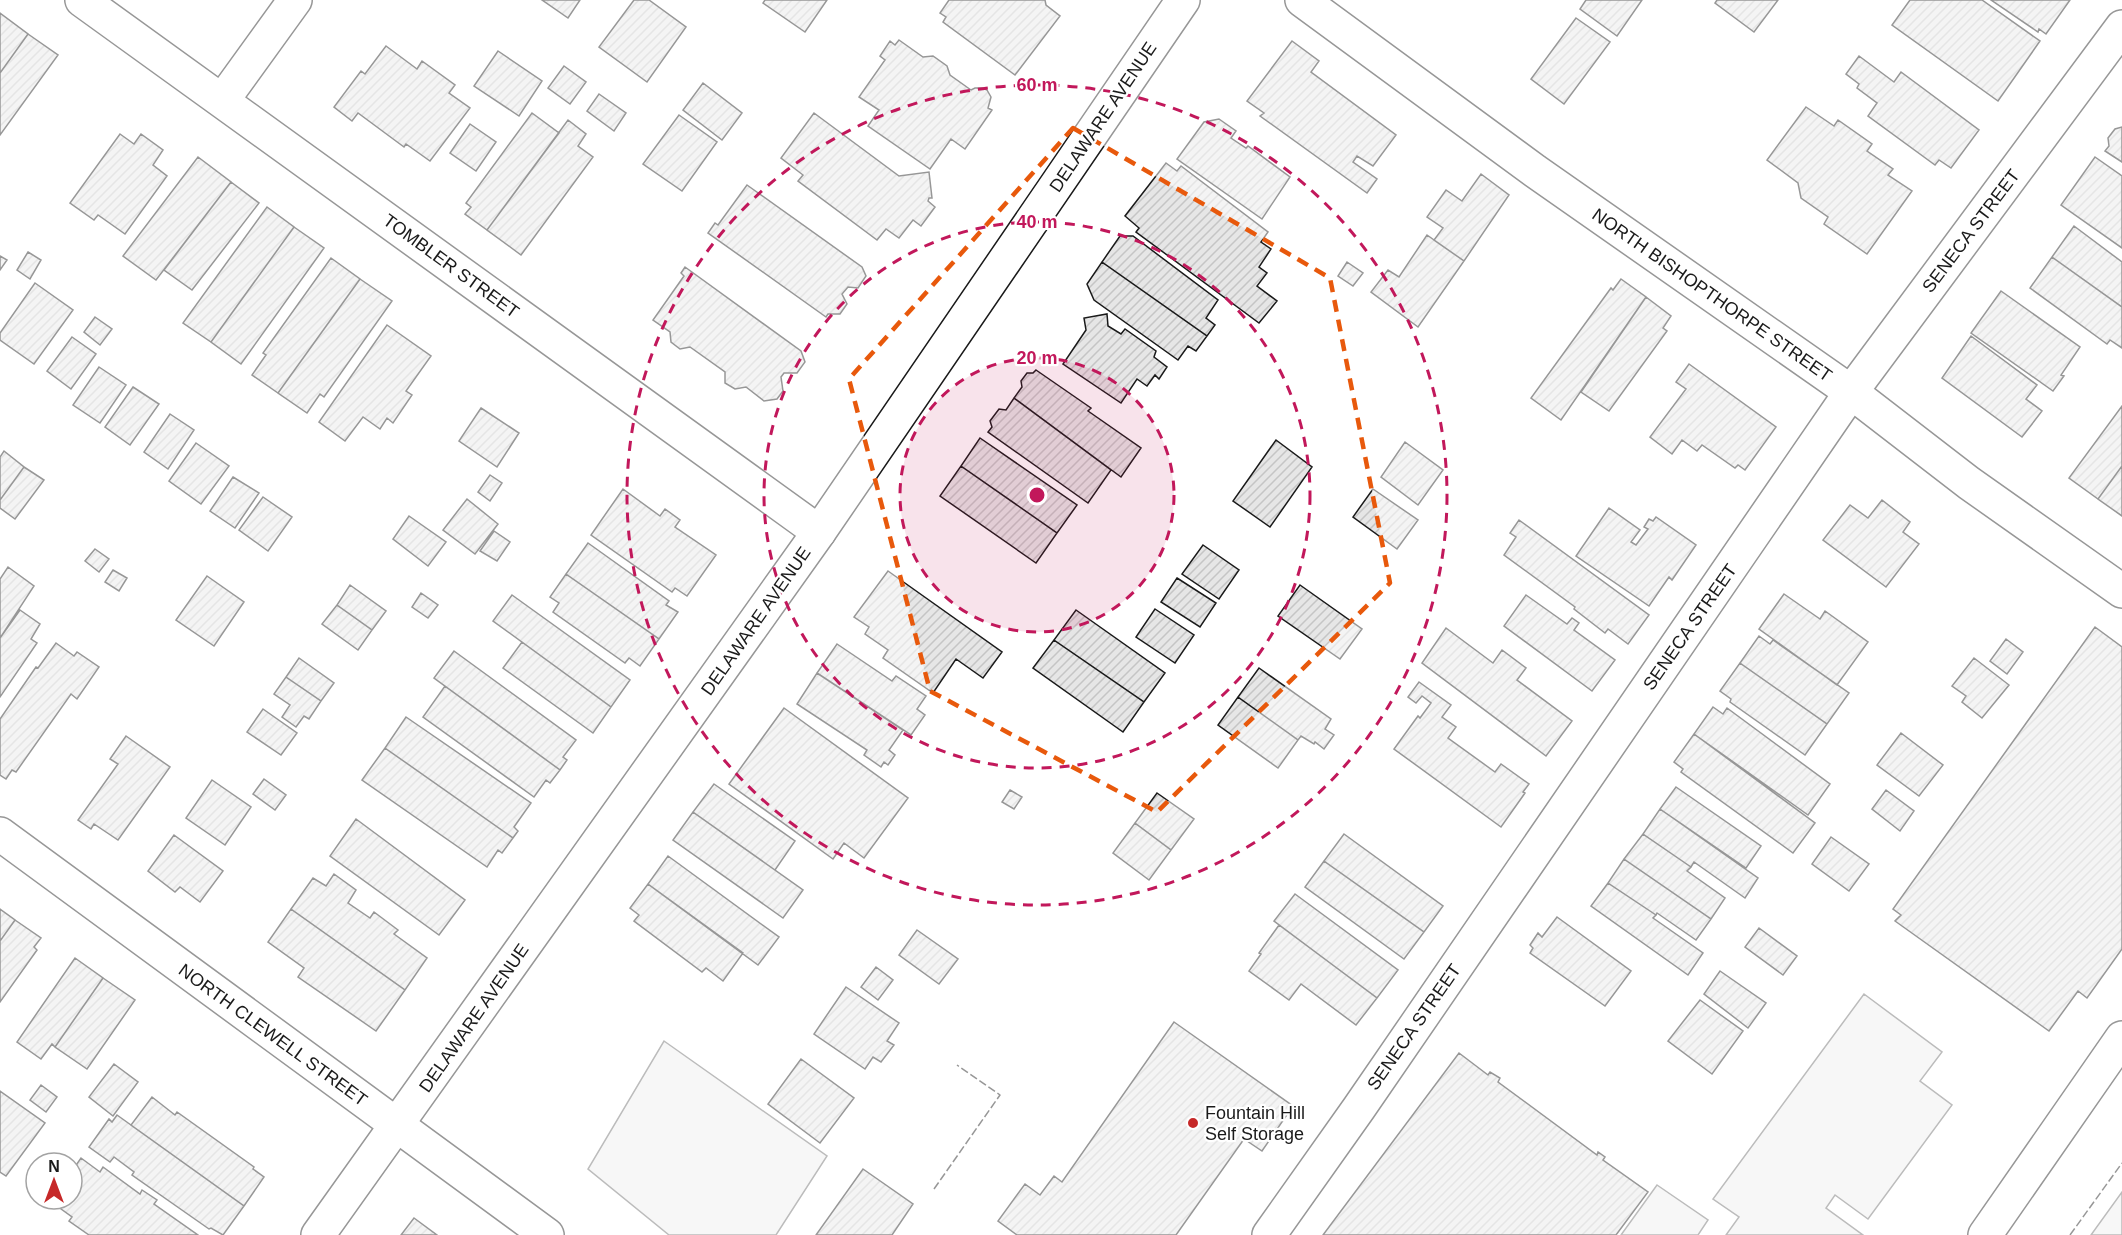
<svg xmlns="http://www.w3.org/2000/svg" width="2122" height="1235" font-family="Helvetica,sans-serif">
<defs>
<pattern id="building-hatch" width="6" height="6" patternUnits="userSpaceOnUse" patternTransform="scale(1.5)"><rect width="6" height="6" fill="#e6e6e6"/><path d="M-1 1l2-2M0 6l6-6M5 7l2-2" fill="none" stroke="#c5c5c5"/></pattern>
</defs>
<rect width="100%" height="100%" fill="#fff"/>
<!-- parking -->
<path fill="#ededed" stroke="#6a6a6a" stroke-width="1.5" d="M1864,994l78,58 -22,29 32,24 -84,114 -33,-24 -9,13 37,27h-137l13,-18 -26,-18z
M664,1041l163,115 -51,79h-107l-81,-66z
M1657,1185l51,35 -10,15h-77z
M2122,1192v43h-31z"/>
<!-- building -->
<path fill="url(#building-hatch)" stroke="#1a1a1a" stroke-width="1.5" d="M542,0h38l-12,18z
M634,0h15l37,27 -39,55 -48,-35z
M765,0h62l-22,32 -42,-29z
M949,0h96l1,5 14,11 -45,59 -72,-53 3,-5 -6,-4z
M1586,0h56l-25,36 -37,-27z
M1717,0h61l-24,32 -39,-29z
M1910,0h72l58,41 -42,60 -106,-76z
M1991,0h79l-24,34 -7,-5 -1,3z
M0,13l28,21 -28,39z
M1576,18l34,24 -46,62 -33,-25z
M28,34l30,21 -58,80v-62z
M899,40l24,17 10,-1 14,10 3,9 21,15 4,-2h8l4,2 4,7 -3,11 4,2 -27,39 -14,-10 -21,30 -62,-43 11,-16 -20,-13 26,-37 -5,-4 10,-15 5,4z
M1292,41l27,20 -8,11 85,63 -23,31 -16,-10 -4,6 24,17 -10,14 -107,-77 4,-3 -17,-12z
M386,46l31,23 5,-8 33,24 -6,8 21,15 -40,53 -24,-17 -2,3 -46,-34 -6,8 -18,-14 27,-36 4,3z
M498,51l44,30 -23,35 -45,-30z
M1859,56l35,26 7,-10 78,58 -28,38 -12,-8 -4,5 -67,-49 9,-13 -20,-15 2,-4 -13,-10z
M564,66l22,16 -16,22 -22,-16z
M703,83l39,30 -20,27 -39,-30z
M599,94l27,19 -12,18 -27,-20z
M1806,107l28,19 4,-6 34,24 -5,7 26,18 -5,6 24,16 -45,63 -43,-30 4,-7 -27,-19 -3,-15 -31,-23z
M532,113l27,20 -72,97 -22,-16 6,-7 -5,-4z
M814,113l85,63 30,-4 3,26h-3l-1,3 7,6 -14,19 -8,-6 -14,18 -13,-9 -9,11 -79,-59 5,-6 -22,-17z
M679,115l38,27 -35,49 -39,-27z
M1219,119l17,12 -5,7 15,10 2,-2 42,31 -28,42 -85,-60 27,-37z
M568,120l18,14 -8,12 15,11 -72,98 -34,-25z
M470,124l26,18 -20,29 -26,-18z
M2122,127v35l-17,-11 4,-5 -1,-8 7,-9z
M120,134l14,10 7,-10 22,16 -10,15 14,11 -42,58 -27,-19 -4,5 -24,-17z
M198,157l33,25 -75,98 -33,-24z
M2095,157l27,19v72l-61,-43z
M1166,163l11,8 4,-5 87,66 -7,10 10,7 -12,18 8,6 -10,13 20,15 -18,22 -123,-91 3,-4 -14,-12z
M1481,174l28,21 -45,66 -30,-21 9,-12 -16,-11 19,-27 16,11z
M231,182l28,21 -67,87 -28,-20z
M747,185l115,82 4,9 -8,12 -10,-1 -6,7 5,10 -7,10h-12l-2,3 -118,-84 7,-10 3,2z
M267,207l27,20 -83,115 -28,-19z
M2074,226l48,36v45l-70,-50z
M294,227l30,21 -83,116 -30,-22z
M1427,235l37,26 -46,66 -47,-35 17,-22 11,7z
M1120,236h13l85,64 -12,18 9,7 -8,11 -105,-74z
M28,252l13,8 -11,19 -13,-9z
M0,256l7,4 -7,10z
M2052,257l70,50v41l-12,-8 -3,4 -77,-56z
M331,258l29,21 -82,114 -26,-18 14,-20 -3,-2z
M1102,262l105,74 -11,15 -8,-5 -10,14 -84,-60 -7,-16z
M1347,262l16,11 -10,13 -15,-10z
M685,267l116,84 4,11 -8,11h-13l-3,4 2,14 -6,8 -13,2 -18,-14 -11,2 -10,-6v-11l-35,-25 -10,2 -9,-7 -1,-10 -17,-12 31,-44 -3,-3z
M360,279l32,22 -68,96 -4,-3 -13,19 -29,-20z
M1621,279l25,18 -85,123 -30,-22 80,-110 2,2z
M35,283l38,27 -39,54 -34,-24v-7z
M2001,291l79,56 -19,28 3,1 -11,15 -82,-58z
M1646,297l25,19 -8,12 4,3 -58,80 -28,-19z
M1107,314l1,12 13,8 4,-5 31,22 -2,6 13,10 -8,12 -4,-4 -8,11 -10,-7 -16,24 -58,-39 23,-34 -2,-12z
M95,317l17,12 -12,16 -16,-13z
M387,325l44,31 -25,35 6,4 -19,28 -6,-5 -7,11 -17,-12 -18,24 -26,-19z
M1971,336l66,49 -11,14 16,12 -20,26 -80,-59z
M72,337l24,17 -25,35 -24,-18z
M1689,364l87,63 -31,43 -7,-5 -3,3 -33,-23 -5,6 -15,-11 -10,14 -22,-17 36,-48 -10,-7z
M99,367l27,18 -26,38 -27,-18z
M1036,370l55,38 -3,3 53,37 -20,29 -107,-79 8,-11 -1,-6 6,-8h6z
M133,387l26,17 -29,41 -25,-18z
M1014,398l97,72 -23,33 -100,-71 4,-5 -2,-6 9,-12 7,1z
M2122,406v60l-24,33 -29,-21z
M481,408l38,25 -22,34 -38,-26z
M170,414l24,16 -26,39 -24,-17z
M980,438l97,67 -20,28 -96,-67z
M1276,440l36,27 -42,60 -37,-26z
M1405,442l38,28 -25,35 -37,-28z
M196,443l33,23 -28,38 -32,-23z
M4,451l20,16 -24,33v-43z
M961,466l96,67 -21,30 -96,-67z
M2122,466v50l-24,-17z
M24,467l20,13 -29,39 -15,-11v-8z
M490,475l12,8 -12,18 -12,-9z
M233,477l26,16 -24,35 -25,-17z
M623,489l37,27 5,-7 15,11 -5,7 41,28 -29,41 -12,-8 -3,4 -81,-57z
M1373,489l45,31 -21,29 -44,-32z
M263,497l29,20 -24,34 -29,-21z
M467,499l31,25 -23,30 -32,-24z
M1882,500l28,22 -7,10 16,12 -33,43 -63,-47 27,-35 18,13z
M1609,508l31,22 -9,12 5,3 12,-16 -4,-2 5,-8 4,2 3,-4 40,28 -24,35 -3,-3 -20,29 -73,-50z
M409,516l37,26 -18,24 -35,-27z
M1519,520l130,95 -21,29 -20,-15 -3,4 -31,-24 1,-2 -71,-52 12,-18 -6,-4z
M494,531l16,11 -13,19 -17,-10z
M588,543l81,58 -3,4 12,7 -19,27 -93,-65z
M1203,545l36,25 -20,29 -37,-25z
M95,549l14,10 -10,13 -14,-11z
M8,567l26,19 -34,52v-59z
M113,570l14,8 -8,13 -14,-9z
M888,571l114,81 -19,26 -27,-19 -23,34 -50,-35 5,-8 -23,-16 4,-7 -15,-10z
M566,574l93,65 -19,27 -11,-8 -4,5 -72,-51 6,-9 -9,-6z
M207,576l37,26 -30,44 -38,-26z
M1177,578l39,25 -16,24 -39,-25z
M350,585l36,26 -14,19 -35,-25z
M1300,585l62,44 -22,30 -62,-43z
M421,593l17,12 -10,13 -16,-11z
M1784,594l36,25 5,-8 43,31 -31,43 -78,-56z
M512,595l118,85 -19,27 -118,-86z
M1526,595l41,29 5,-6 7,5 -5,7 41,30 -23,31 -88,-65z
M337,605l35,25 -14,20 -36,-26z
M1155,609l39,26 -19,28 -39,-26z
M20,610l20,14 -9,15 6,4 -37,54v-59z
M1076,610l89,63 -21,29 -90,-62z
M2095,627l27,20v302l-35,49 -9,-7 -29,40 -154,-110 6,-6 -8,-6z
M1446,628l47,35 9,-13 24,18 -9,12 55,41 -26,35 -124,-93z
M1759,636l11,8 3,-4 76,53 -22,31 -87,-61z
M2006,639l17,13 -16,22 -17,-13z
M1054,640l90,62 -21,30 -90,-64z
M522,642l89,65 -18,26 -90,-65z
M56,643l18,13 3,-4 22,15 -22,32 -6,-5 -55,78 -4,-2 -6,9 -6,-4v-56l36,-52 2,1z
M837,644l55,37 4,-5 30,20 -9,13 8,6 -14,20 -94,-62z
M454,651l122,89 -13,17 4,3 -7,10 -126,-92z
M299,658l35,25 -13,18 -35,-24z
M1974,658l35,27 -27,33 -20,-16 4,-6 -14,-10z
M1740,663l87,61 -22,31 -75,-53 1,-3 -11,-8z
M1259,668l72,51 -6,10 9,6 -10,14 -9,-7 -1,2 -13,-8 -3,4 -60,-43z
M817,673l86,57 -14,20 6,5 -7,10 -4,-3 -3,5 -17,-12 3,-5 -70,-46z
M286,677l35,24 -12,18 -5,-3 -8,11 -14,-10 8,-12 -16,-11z
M1419,682l32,23 -9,12 14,10 -8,11 47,34 6,-8 28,20 -6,8 2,1 -24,34 -107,-78 24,-33 2,2 11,-15 -9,-7 -6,7 -8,-6z
M445,686l115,84 -10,13 -4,-3 -12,17 -111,-80z
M1238,697l60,43 -20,28 -60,-43z
M1713,707l10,7 4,-6 103,76 -22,31 -114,-81z
M784,708l124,90 -44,60 -20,-15 -11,16 -104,-75z
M263,709l34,24 -16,22 -34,-23z
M406,717l125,86 -17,24 4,4 -5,7 -128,-90z
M1901,733l42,32 -24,31 -42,-31z
M1694,734l121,89 -22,30 -112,-81 2,-3 -9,-7z
M126,736l44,31 -52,73 -24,-16 -3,5 -13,-9 40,-56 -8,-5z
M385,748l128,90 -11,15 -4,-3 -11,17 -125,-87z
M264,779l22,16 -11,15 -22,-16z
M212,780l39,27 -26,38 -39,-27z
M714,784l81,57 -20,29 -82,-58z
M1676,787l85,59 -15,22 -86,-59z
M1010,790l12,7 -8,12 -12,-7z
M1886,790l28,21 -14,20 -28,-22z
M1157,793l37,26 -23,31 -36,-27z
M1660,809l98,69 -13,20 -51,-36 -3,5 -48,-33z
M693,812l110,78 -20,28 -110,-78z
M356,819l109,81 -26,35 -109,-79z
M1135,823l36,27 -22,30 -36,-27z
M1344,834l99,72 -19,26 -100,-71z
M1643,834l48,33 -4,4 38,27 -14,21 -87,-60z
M174,835l49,36 -23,31 -20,-15 -5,5 -27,-21z
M1831,837l38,27 -20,27 -37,-27z
M668,856l111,81 -21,28 -110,-81z
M1624,859l87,60 -15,21 -39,-27 -1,2 -48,-32z
M1324,861l100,71 -20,27 -99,-72z
M334,874l22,16 -8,13 22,15 4,-6 24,18 -4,4 33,24 -22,32 -114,-81 22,-31 13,8z
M1608,883l48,32 -3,3 50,35 -15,22 -97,-69z
M648,884l95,69 -20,28 -17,-13 -4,4 -68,-51 5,-6 -9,-7z
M1295,894l103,76 -21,28 -103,-77z
M0,909l15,11 -15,21z
M291,909l114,81 -29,41 -78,-54 6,-9 -36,-26z
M1557,917l74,54 -26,35 -75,-53 3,-5 -3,-3 8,-12 4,4z
M15,920l26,18 -7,9 3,3 -37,52v-61z
M1279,925l98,73 -21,27 -55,-41 -12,16 -40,-29 12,-17 -2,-1z
M1759,928l38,28 -14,19 -38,-28z
M917,930l41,29 -19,25 -40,-29z
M75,958l28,20 -48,69 -3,-3 -11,15 -24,-17z
M876,967l17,13 -15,20 -17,-13z
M1720,971l46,32 -18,25 -44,-34z
M103,978l32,22 -48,69 -32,-22z
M846,987l53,36 -12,18 7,4 -13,17 -8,-5 -8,12 -51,-35z
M1700,1000l43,31 -31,43 -44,-33z
M1174,1022l119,84 -31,45 -18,-12 -68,96h-159l-19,-14 27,-37 15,11 14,-19 8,6z
M1459,1053l29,22 2,-3 10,6 -2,4 99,73 1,-3 7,5 -2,3 45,32 -32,43h-293z
M801,1059l53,39 -34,45 -52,-39z
M114,1064l24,18 -25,34 -24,-19z
M41,1085l16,12 -11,15 -16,-12z
M0,1091l45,32 -39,53 -6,-4z
M152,1097l23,18 2,-3 77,55 -1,2 11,8 -20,29 -113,-81z
M117,1115l127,91 -21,29 -12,-7 -2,1 -77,-54 2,-3 -20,-15 -4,5 -21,-15 20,-28 3,3z
M81,1158l19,14 3,-5 37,27 2,-4 15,10 -3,4 44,31h-109l-20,-14 3,-4 -22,-16 2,-2h20v-28z
M863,1169l50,35 -21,31h-76z
M414,1218l23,17h-36z"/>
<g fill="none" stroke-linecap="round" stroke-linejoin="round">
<!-- street casing -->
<g stroke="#1a1a1a" stroke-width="36">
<path id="street" d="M82,0l737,532
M1302,0l233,171 316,221 118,91 153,108
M222,101l73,-101
M0,834l547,401
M1269,1235l90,-127 492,-716 271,-365
M1985,1235l137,-197"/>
</g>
<!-- secondary casing -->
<g stroke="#1a1a1a" stroke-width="36">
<path id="secondary" d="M318,1235l501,-703 364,-532"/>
</g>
<!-- street -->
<use href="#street" stroke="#fff" stroke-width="33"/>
<!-- secondary -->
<use href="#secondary" stroke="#fff" stroke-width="33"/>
<!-- fence -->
<path stroke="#1a1a1a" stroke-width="1.5" stroke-dasharray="8 3" stroke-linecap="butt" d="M934,1189l66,-94 -43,-30
M2070,1235l52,-72"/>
</g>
<!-- marked area -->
<path d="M0 0H2122V1235H0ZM1073,128l257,150 60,305 -233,229 -227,-121 -81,-312z" fill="#fff" fill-opacity=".55" fill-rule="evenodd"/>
<path fill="none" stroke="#e8590c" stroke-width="4.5" stroke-dasharray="12 8" stroke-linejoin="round" d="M1073,128l257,150 60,305 -233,229 -227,-121 -81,-312z"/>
<!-- distance rings -->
<circle cx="1037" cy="495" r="137" fill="#c2185b" fill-opacity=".12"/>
<g fill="none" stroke="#c2185b" stroke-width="3" stroke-dasharray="10 8">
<circle cx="1037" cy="495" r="137"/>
<circle cx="1037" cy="495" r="273"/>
<circle cx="1037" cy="495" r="410"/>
</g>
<!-- markers -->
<circle fill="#c62828" stroke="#fff" stroke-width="2" cx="1193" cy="1123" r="6"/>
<g text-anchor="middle" stroke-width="4.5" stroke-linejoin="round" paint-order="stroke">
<!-- street labels -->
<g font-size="18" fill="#1a1a1a" stroke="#fff">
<text transform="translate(1103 117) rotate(-56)" y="6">DELAWARE AVENUE</text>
<text transform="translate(1971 231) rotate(-53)" y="6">SENECA STREET</text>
<text transform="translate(451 266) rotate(36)" y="6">TOMBLER STREET</text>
<text transform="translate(1712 295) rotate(35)" y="6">NORTH BISHOPTHORPE STREET</text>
<text transform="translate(756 621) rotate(-55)" y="6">DELAWARE AVENUE</text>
<text transform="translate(1690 627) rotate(-55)" y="6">SENECA STREET</text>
<text transform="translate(474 1018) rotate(-55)" y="6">DELAWARE AVENUE</text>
<text transform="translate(1414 1027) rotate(-55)" y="6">SENECA STREET</text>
<text transform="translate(273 1035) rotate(36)" y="6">NORTH CLEWELL STREET</text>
</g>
<!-- poi labels -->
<g font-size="18" fill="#1a1a1a" stroke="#fff" text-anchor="start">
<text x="1205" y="1119">Fountain Hill<tspan x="1205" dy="21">Self Storage</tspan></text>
</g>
</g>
<circle cx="1037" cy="495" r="9" fill="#c2185b" stroke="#fff" stroke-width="3"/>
<g font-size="18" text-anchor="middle" font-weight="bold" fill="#c2185b" stroke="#fff" stroke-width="4.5" stroke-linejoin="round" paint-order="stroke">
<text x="1037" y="91">60 m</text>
<text x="1037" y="228">40 m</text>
<text x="1037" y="364">20 m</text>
</g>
<!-- north arrow -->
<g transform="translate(54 1181)"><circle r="28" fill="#ffffff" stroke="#a3a3a3" stroke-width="1.5"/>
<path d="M0-4.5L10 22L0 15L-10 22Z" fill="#c62828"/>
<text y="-9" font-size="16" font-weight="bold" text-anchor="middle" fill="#1a1a1a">N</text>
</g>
</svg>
